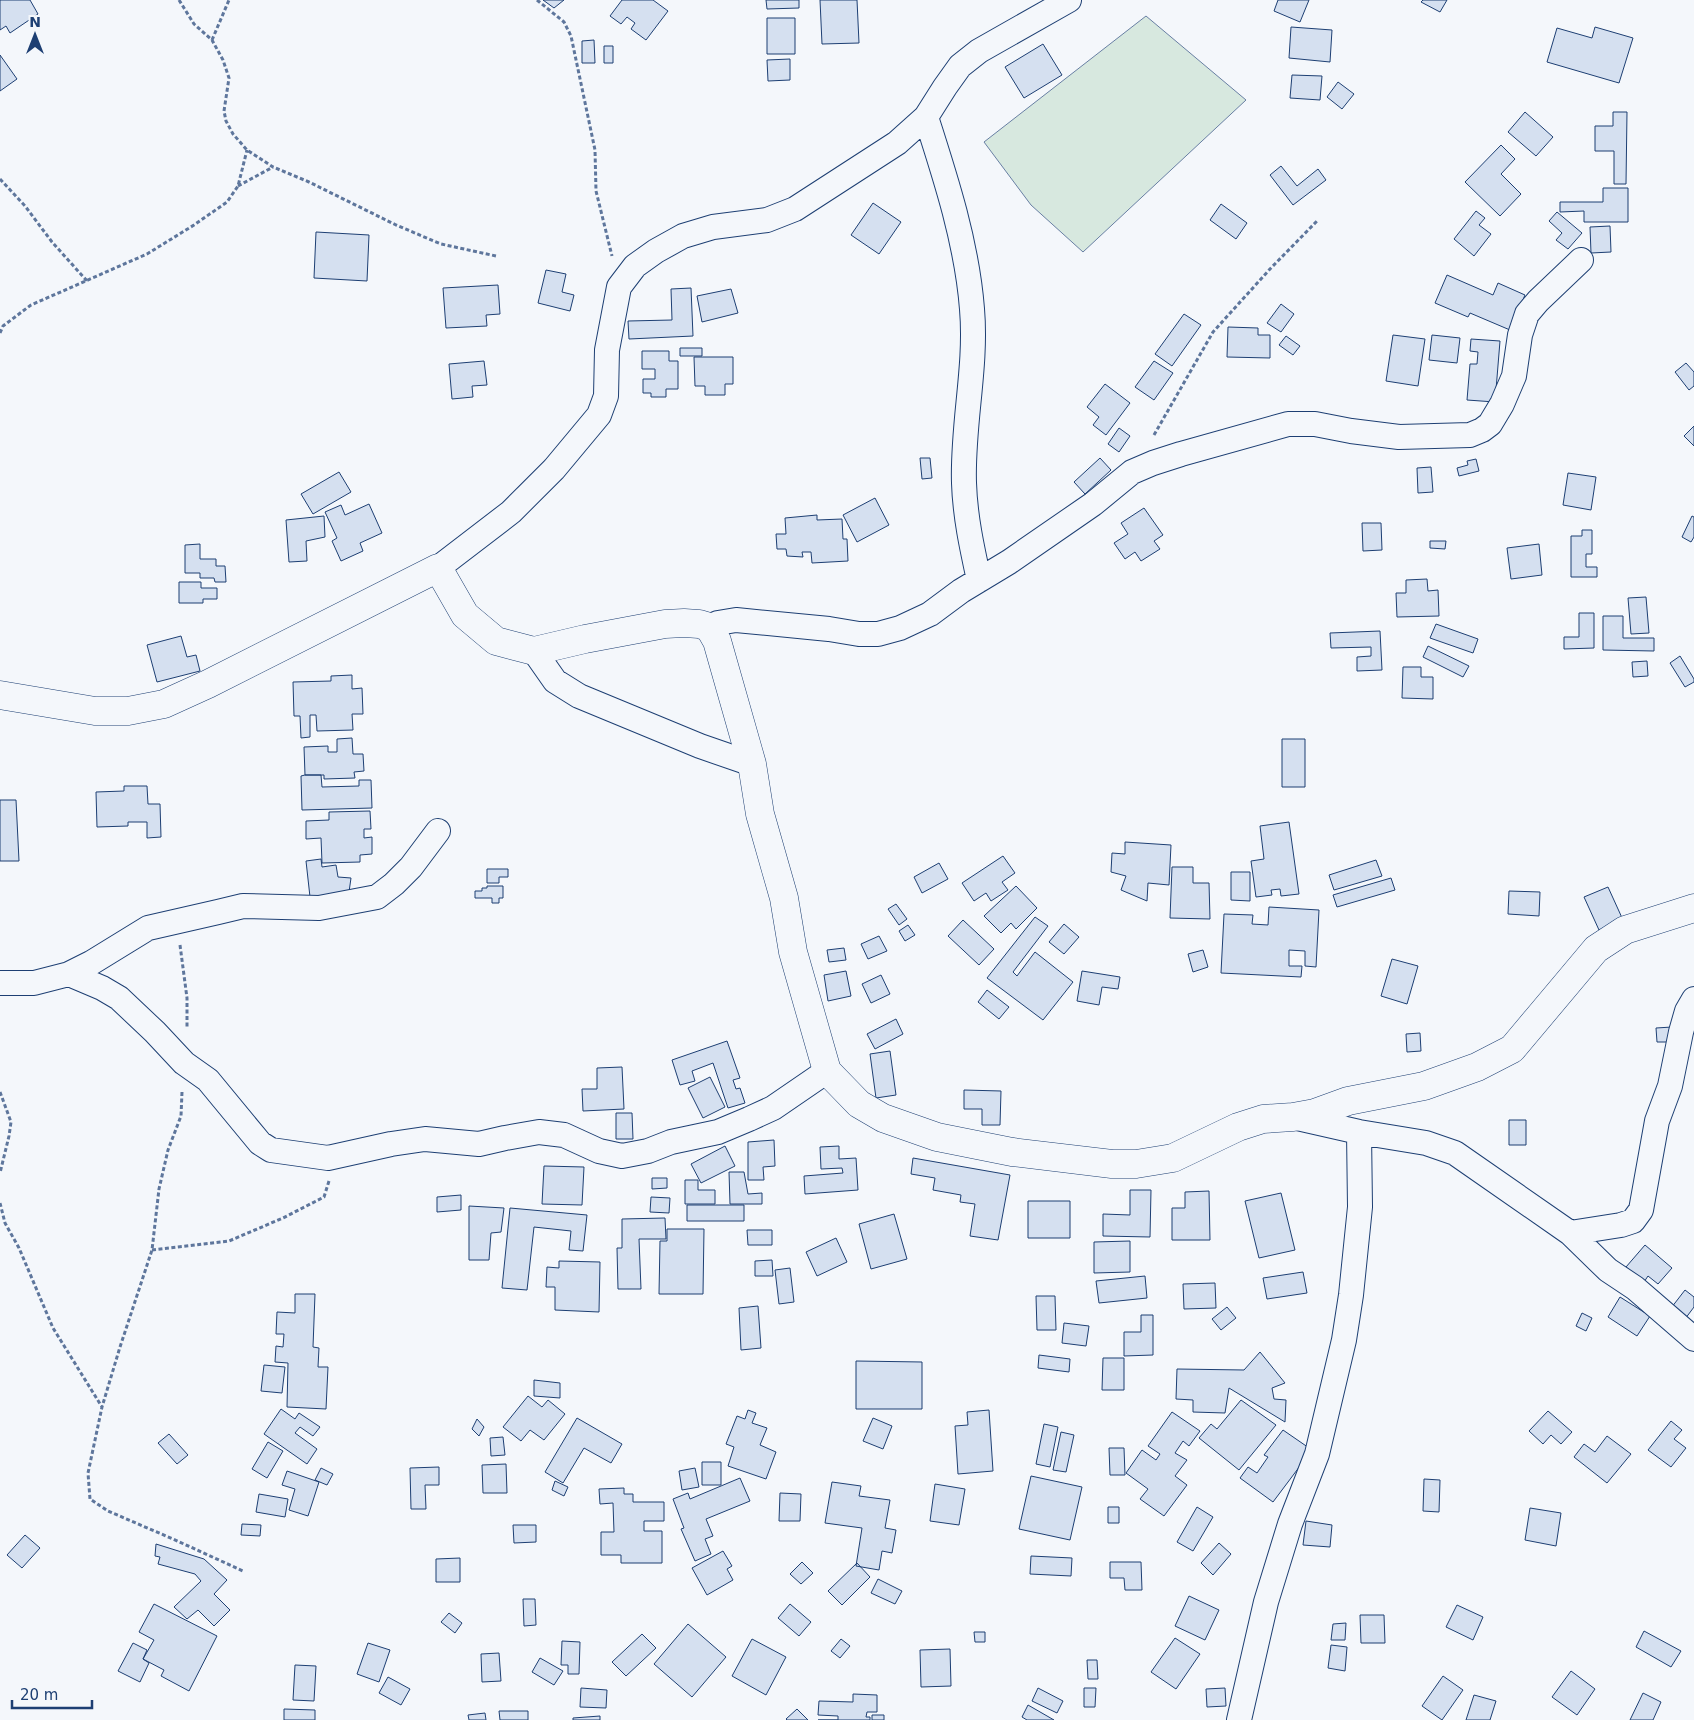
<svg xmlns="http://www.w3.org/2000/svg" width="1694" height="1720" font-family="'DejaVu Sans',sans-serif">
<rect width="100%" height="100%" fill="#f4f7fb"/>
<!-- green -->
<path fill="#d7e8df" stroke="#687fa3" d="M1146,16l100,84 -163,152 -52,-47 -47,-63z"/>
<!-- building -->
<path fill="#d5e0f0" stroke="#1d3f73" d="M0,0h30l8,14 -28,19 -4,-7 -6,4z
M543,0h21l-10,8z
M622,0h31l15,11 -22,29 -15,-11 4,-6 -8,-6 -6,7 -11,-8z
M766,0h33v8l-32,1z
M820,0h37l2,43 -37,1z
M1278,0h31l-9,22 -26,-11z
M1423,0h24l-7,12 -19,-10z
M767,18h28v36h-28z
M1291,27l41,3 -2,32 -41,-4z
M1595,27l38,11 -14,45 -72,-21 10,-34 35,10z
M594,40l1,23h-13v-22z
M1043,44l19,31 -38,23 -19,-31z
M604,46h9v17h-9z
M0,55l17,24 -17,12z
M790,59v21l-22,1 -1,-21z
M1292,75l30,1 -2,24 -30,-2z
M1338,82l16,12 -12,15 -15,-12z
M1525,112l28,25 -17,19 -28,-24z
M1613,112h14l-1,72h-12v-33h-19v-25h18z
M1501,145l14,14 -14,15 20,20 -21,22 -35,-34z
M1281,166l16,20 21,-17 8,11 -33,25 -23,-30z
M1603,188h25v34h-44v-11l-24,1v-10h43z
M873,203l28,19 -22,32 -28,-19z
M1221,204l26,19 -11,16 -26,-19z
M1476,211l9,7 -6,7 12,9 -17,22 -20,-17z
M1557,212l25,21 -14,16 -12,-9 6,-7 -13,-12z
M1610,226l1,26 -20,1 -1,-26z
M316,232l53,3 -2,46 -53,-3z
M546,270l20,4 -4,18 12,3 -4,16 -32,-8z
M1447,275l46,20 5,-12 27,12 -15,35 -40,-17 -2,4 -33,-14z
M498,285l2,29 -14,1 1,11 -41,2 -3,-40z
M691,288l2,48 -64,3 -1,-18 44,-1 -1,-31z
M731,289l7,24 -36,9 -5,-26z
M1281,304l13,10 -13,18 -14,-9z
M1184,314l17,11 -29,41 -17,-12z
M1228,327l30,1v7h12v23l-43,-1z
M1393,335l32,4 -7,47 -32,-5z
M1432,335l28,3 -3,25 -28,-3z
M1286,336l14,10 -7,9 -14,-10z
M1471,339l29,2 -5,61 -28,-2 3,-36h7l1,-12 -8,-1z
M680,348h22v8h-22z
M642,351h27v10h9v28h-12v8h-15v-4h-8v-14h12v-10h-13z
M694,357h39v27h-8v11h-20v-9h-10z
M484,361l3,24 -15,1 1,11 -21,2 -3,-35z
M1154,361l19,12 -19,27 -19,-13z
M1686,363l8,9v14l-5,4 -14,-18z
M1105,384l25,19 -24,32 -13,-10 6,-8 -12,-10z
M1694,426v20l-10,-10z
M1119,428l11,8 -11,16 -11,-8z
M920,458h10l2,20 -10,1z
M1100,458l11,12 -26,24 -11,-12z
M1476,459l3,12 -20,5 -2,-8 11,-3 -1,-4z
M1431,467l2,25 -15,1 -1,-25z
M339,472l12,20 -38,22 -12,-20z
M1568,473l28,4 -5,33 -28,-5z
M875,498l14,27 -32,17 -14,-27z
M369,504l13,29 -22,10 3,8 -22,10 -9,-20 5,-3 -12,-26 16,-7 4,10z
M1144,508l19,27 -9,6 6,8 -19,12 -6,-9 -10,7 -11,-16 14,-9 -7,-11z
M817,515v5l25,-1 1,20h4l1,22 -36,2 -1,-11h-9l1,5 -16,-1 -1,-7h-9l-1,-15h10l-1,-16z
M324,516l1,21 -19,4 1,20 -18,1 -3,-42z
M1692,516l2,1v20l-3,5 -9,-5z
M1362,523h19l1,27 -19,1z
M1582,530h10v24h-6v13h11v10h-26v-41h11z
M1430,541h16l-1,8 -15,-1z
M200,544v15h16v7h9l1,16h-11l-1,-4h-14v-5h-15v-28z
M1539,544l3,31 -31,4 -4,-31z
M1427,579l1,12 10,-1 1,26 -42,1 -1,-24h10v-13z
M179,582h22v6h16v11h-14v4h-24z
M1646,597l3,36 -18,1 -3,-36z
M1579,613h15v35l-30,1v-12h15z
M1603,616h20v22h31v13l-51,-1z
M1436,624l42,15 -5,14 -43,-15z
M1380,631l2,39 -25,1v-14l14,-1v-9l-40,1 -1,-15z
M181,636l6,21 9,-2 4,16 -43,11 -10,-37z
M1428,646l41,20 -6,11 -40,-20z
M1680,656l14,23v3l-9,5 -15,-24z
M1647,661l1,15 -15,1 -1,-15z
M1403,667h18v10h12v22l-31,-1z
M352,675v14l10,-1 1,26h-11l1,16 -36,1 -1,-16h-6v22l-9,1 -1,-22h-6l-1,-34 38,-1v-5z
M352,738l1,16h10l1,17 -10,1 1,6 -31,1v-4h-19l-1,-28 24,-1v6h9v-13z
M1282,739h23v48h-23z
M305,775h16l1,12 37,-1v-6h12l1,28 -70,2 -1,-34z
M124,786h23l1,18h12l1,33 -14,1v-16h-19v4l-31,1 -1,-35 28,-1z
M0,800h16l3,61h-19z
M370,811l1,18h-7v9l8,-1v17l-12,1v7l-38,1 -1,-25 -15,1v-18l23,-1v-8z
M1289,822l10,72 -18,2 -1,-7 -9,1 1,5 -16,2 -5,-36 13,-2 -4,-33z
M1125,842l46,3 -2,40 -21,-2 -1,18 -26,-11 5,-14 -15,-4 1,-19 13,1z
M1003,856l12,17 -13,9 6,8 -17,11 -5,-8 -12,8 -12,-18z
M321,859l1,8 14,-2 2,12 13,1 -2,14 -38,14 -5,-45z
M1376,860l6,16 -48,14 -5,-15z
M939,863l9,16 -26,14 -8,-16z
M1172,867h21v16h16l1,36 -40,-1z
M487,869h21v8h-9v6h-12z
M1231,872h19v29l-19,-1z
M1391,878l4,12 -58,17 -4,-12z
M487,886h16v12h-4v5h-7v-5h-17v-7h7v-3h5z
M1016,886l21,22 -21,21 -5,-6 -10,10 -17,-17z
M1608,887l15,33 -24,10 -15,-33z
M1509,891l31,1 -1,24 -31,-2z
M896,904l11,15 -8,6 -11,-16z
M1269,907l50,3 -3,57 -11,-1v-15l-16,-1v16h13l-1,11 -80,-4 3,-59 29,1 -1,9 16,1z
M1035,917l13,9 -35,46 4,4 18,-24 38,30 -30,38 -56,-42z
M963,920l31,29 -15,16 -31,-29z
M1064,924l15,13 -15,17 -15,-12z
M908,925l7,10 -10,6 -6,-10z
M879,936l8,15 -19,8 -7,-15z
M844,948l2,12 -17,2 -2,-12z
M1203,950l5,17 -15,5 -5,-18z
M1392,959l26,7 -11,38 -26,-8z
M846,971l5,25 -23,5 -4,-26z
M1082,971l38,6 -2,12 -16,-2 -3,18 -22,-4z
M881,975l9,19 -19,9 -9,-19z
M987,990l22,17 -10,12 -21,-17z
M896,1019l7,15 -28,15 -8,-15z
M1672,1027v15h-15l-1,-14z
M1420,1033l1,18 -14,1 -1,-18z
M727,1041l13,37 -7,2 3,9 4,-1 5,15 -17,5 -15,-45 -21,8 3,10 -15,4 -8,-25z
M890,1051l6,44 -20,3 -6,-44z
M622,1067l2,42 -41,2 -1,-22h15v-21z
M710,1077l15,30 -22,11 -15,-30z
M964,1090l37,1 -1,34h-18v-16h-18z
M616,1113h16l1,26h-17z
M1509,1120h17v25h-17z
M774,1140l1,26 -12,1 1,13h-16v-38z
M725,1146l10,20 -34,17 -10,-19z
M839,1146v13l17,-1 2,32 -53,4 -1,-18 39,-3 -1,-5 -21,1 -1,-22z
M913,1158l97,17 -12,65 -28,-4 5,-32 -15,-2 1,-7 -28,-5 2,-12 -24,-4z
M544,1166l40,1 -2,38 -40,-1z
M729,1172h15l4,22 14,-1v11h-32z
M652,1178h15v10l-15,1z
M685,1180h13v10h17v14h-30z
M1130,1190h21l-1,47 -47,-1v-22l27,1z
M1209,1191l1,49h-38v-32h13v-16z
M1281,1193l14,57 -36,8 -14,-57z
M461,1195v15l-24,2v-15z
M651,1197l19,1 -1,15 -19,-1z
M1028,1201h42v37h-42z
M687,1205h57v16h-57z
M469,1206l35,2 -3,24 -10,1 -2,27h-20z
M510,1208l77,7 -4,36 -14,-1 2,-19 -37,-4 -7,63 -25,-2z
M894,1214l13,45 -36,10 -12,-45z
M665,1218l1,21h-27l2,50h-23l-1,-41h5v-29z
M667,1229h37l-1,65h-44l1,-53h7z
M747,1230h25v15h-24z
M836,1238l11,24 -30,14 -11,-24z
M1130,1241v31l-36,1v-31z
M1645,1245l27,23 -14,16 -10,-8 -4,6 -18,-15z
M772,1260l1,16h-18v-15z
M559,1261l41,1 -1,50 -44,-2v-23h-9l1,-20 12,1z
M790,1268l4,34 -15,2 -4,-34z
M1303,1272l4,21 -40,6 -4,-21z
M1145,1276l2,22 -48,5 -3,-22z
M1215,1283l1,25 -32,1 -1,-25z
M1685,1290l9,7v10l-12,16 -14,-11z
M295,1294h20l-2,53 6,1 -1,19h10l-2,42 -39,-2 1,-44 -13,-1 1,-16 7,1 1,-13h-8l1,-22 18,1z
M1036,1296h19l1,34h-19z
M1620,1297l30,19 -13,20 -29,-19z
M758,1306l3,42 -20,2 -2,-42z
M1227,1307l9,11 -15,12 -9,-11z
M1582,1313l10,5 -6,13 -10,-5z
M1141,1315h12v40l-29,1v-24h17z
M1064,1323l25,3 -3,20 -24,-3z
M1260,1352l25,31 -13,5 2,11 12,1 -1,22 -56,-34 -4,25 -32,-1v-12l-17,-1 1,-30 67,1z
M1039,1355l31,4 -1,13 -31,-4z
M1103,1358h21v32h-22z
M856,1361l66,1v47h-66z
M264,1365l21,2 -3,26 -21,-2z
M534,1380l26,3v15l-26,-2z
M528,1396l14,11 6,-7 17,14 -21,26 -14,-10 -9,11 -18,-14z
M1241,1400l35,25 -37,45 -40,-32 12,-14 6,5z
M281,1409l14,10 4,-6 21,14 -7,9 -13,-9 -5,6 22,16 -10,15 -43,-30z
M748,1410l8,3 -4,10 15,5 -7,17 16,7 -10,27 -38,-13 6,-19 -8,-3 11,-28 8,3z
M989,1410l4,61 -35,3 -3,-48 13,-1 -1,-13z
M1548,1411l24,21 -11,12 -10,-9 -8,9 -14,-13z
M1172,1412l28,19 -11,15 -6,-5 -8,12 12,7 -12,16 12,9 -23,31 -24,-17 8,-10 -22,-16 16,-23 14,10 4,-6 -12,-8z
M577,1418l45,26 -11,19 -27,-15 -21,35 -18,-11z
M873,1418l19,8 -9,23 -20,-8z
M477,1419l7,8 -5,9 -7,-7z
M1671,1421l11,9 -8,9 12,9 -15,19 -23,-17z
M1044,1424l14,3 -8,40 -14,-3z
M1283,1430l29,20 -39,52 -33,-24 8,-11 9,6 11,-16 -4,-2z
M1061,1432l13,3 -8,37 -13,-2z
M169,1434l19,21 -11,9 -19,-21z
M1607,1436l24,18 -24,29 -33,-26 10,-13 11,8z
M503,1437l2,18 -14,1 -1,-18z
M268,1442l15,9 -16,27 -15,-9z
M1109,1448h15l1,27h-15z
M702,1462h19v23h-19z
M506,1464l1,29h-24l-1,-28z
M439,1467v18h-14l1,24h-15l-1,-41z
M321,1468l12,6 -6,11 -12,-5z
M695,1468l4,19 -17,3 -3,-19z
M287,1471l32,11 -11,34 -19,-6 6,-21 -13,-4z
M1031,1476l51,11 -12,53 -51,-11z
M740,1478l10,23 -44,18 7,17 -8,3 6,15 -16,7 -14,-32 3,-1 -11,-29 15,-6 2,6z
M1424,1479l16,1 -1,32 -16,-1z
M555,1481l13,6 -4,9 -12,-6z
M832,1482l29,4 -2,10 31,4 -5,28 11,2 -4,23 -10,-2 -3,19 -23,-4 6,-38 -37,-5z
M935,1484l30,5 -6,36 -29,-4z
M624,1488v6h9v8h31v19h-20v10h18v32h-41v-8h-20v-23h13l-1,-29 -13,1 -1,-15z
M780,1493l21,1 -1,27h-21z
M259,1494l29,5 -3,18 -29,-5z
M1108,1507h11v16h-11z
M1197,1507l16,10 -20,34 -16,-9z
M1530,1508l31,5 -5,33 -31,-6z
M1306,1521l26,4 -2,22 -27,-2z
M242,1524l19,1 -1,11 -19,-1z
M513,1525h23v17l-22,1z
M25,1535l15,13 -18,20 -15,-13z
M1219,1543l12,11 -18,21 -12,-12z
M156,1544l48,15 23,21 -13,14 16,16 -16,16 -16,-16 -11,9 -13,-12 27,-26 -6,-7 -37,-10 2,-7 -5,-1z
M723,1551l9,15 -5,3 6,11 -26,15 -15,-27z
M1031,1556l41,2 -1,18 -41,-2z
M460,1558v24h-24v-23z
M802,1562l11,11 -12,11 -11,-10z
M1110,1562h31l1,28h-17l-1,-12h-14z
M857,1563l13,14 -28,28 -14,-14z
M878,1579l24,12 -7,13 -24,-11z
M1189,1596l30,14 -14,30 -30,-14z
M523,1599h12l1,26 -12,1z
M154,1604l63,32 -28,55 -28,-15 3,-6 -21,-11 11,-19 -15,-8z
M790,1604l21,18 -12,14 -21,-18z
M1457,1605l26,12 -10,23 -27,-13z
M449,1613l13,10 -7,10 -14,-11z
M1360,1615h24l1,28h-24z
M1346,1623l-1,17h-14l2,-16z
M688,1624l38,33 -34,40 -38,-33z
M1644,1631l37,20 -10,16 -35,-20z
M974,1632h11v10h-10z
M642,1634l14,14 -30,28 -14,-14z
M1175,1638l25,16 -24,35 -25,-17z
M752,1639l34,18 -20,38 -34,-19z
M841,1639l9,7 -10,12 -9,-7z
M562,1641l18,1 -1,32h-11v-9h-7z
M133,1643l14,7 -4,9 6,4 -9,19 -22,-11z
M368,1643l22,7 -11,32 -22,-8z
M1331,1645l16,2 -2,24 -17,-3z
M950,1649l1,37 -30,1 -1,-37z
M499,1653l2,28 -19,1 -1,-28z
M540,1658l23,13 -9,14 -22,-13z
M1087,1660h10l1,19h-10z
M295,1665l21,1 -2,35 -21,-1z
M1571,1671l24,18 -18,26 -25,-18z
M1443,1676l20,14 -21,30 -20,-14z
M388,1677l22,12 -9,16 -22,-12z
M581,1688l26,2 -1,18 -26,-1z
M1038,1688l25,13 -6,12 -25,-12z
M1084,1688h12l-1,19h-11z
M1225,1688l1,18 -19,1 -1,-18z
M1643,1693l18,9 -8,18h-23z
M853,1694l24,1v17h-10l-1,5h4v3h-52h20v-4l-20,-1 1,-14 34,1z
M1474,1695l22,6 -6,19h-24z
M1028,1705l26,15h-27l-5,-3z
M284,1709l31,1v10h-31z
M797,1709l11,11h-21l-1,-1z
M499,1711h29v9h-28z
M485,1713l1,7h-17l-1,-5z
M872,1715h12v5h-12z
M600,1716v4h-27v-2z"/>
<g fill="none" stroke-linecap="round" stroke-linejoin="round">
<!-- street casing -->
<g stroke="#1d3f73" stroke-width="26">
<path id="street" d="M926,117c20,62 41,127 46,192 5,58 -10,116 -8,174 1,33 8,65 15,97
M438,568l73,-56 43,-43 45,-54 7,-19 1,-46 12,-63 16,-21 21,-15 27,-15 30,-9 54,-7 28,-11 102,-66 29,-26 19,-30 15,-21 19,-15 90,-51
M709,627l9,-4 18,-3 93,9 30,5h19l22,-6 30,-14 31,-23 48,-29 84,-58 39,-32 21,-9 28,-9 107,-30h27l36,7 48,6 71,-2 12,-5 8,-6 12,-20 12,-28 6,-41 7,-21 11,-13 43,-41
M534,651l21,30 24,15 121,50 52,18
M69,974l33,14 17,10 36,34 29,31 24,17 52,63 11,7 57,8 63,-14 34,-5 54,5 26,-6 34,-6 25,3 35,16 23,5 26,-5 23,-9 47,-10 31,-13 24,-11 54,-37
M0,983h34l35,-9 22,-11 57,-35 70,-16 25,-6 76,2 58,-11 17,-13 17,-17 27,-36
M1293,1117l66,15 67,11 29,10 115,80 38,37 27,18 59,51
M1570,1233l51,-8 12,-4 8,-11 16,-89 13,-35 11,-54 6,-21 7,-12
M1239,1720l27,-118 24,-78 27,-70 27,-114 7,-45 9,-88 -1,-75"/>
</g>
<!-- secondary casing -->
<g stroke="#1d3f73" stroke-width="29">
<path id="secondary" d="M0,695l95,16h33l36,-7 44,-20 230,-116 27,47 31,26 38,10 51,-12 80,-15 19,-1 15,1 10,3 8,14 35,123 8,50 24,84 9,54 34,119 32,33 24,14 54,19 75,15 100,12h24l37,-6 65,-31 25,-8 30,-2 22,-4 33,-12 76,-15 53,-19 35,-18 84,-100 29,-19 69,-22"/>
</g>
<!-- path -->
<path stroke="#5e769c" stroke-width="3" stroke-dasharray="4 2.5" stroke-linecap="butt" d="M179,0l15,24 18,16 11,20 6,18 -5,33 2,10 7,13 14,16 26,17 36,15 87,43 45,19 55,12
M537,0l27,22 7,14 24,114 1,41 16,65
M212,40l17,-40
M0,179l25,27 27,36 35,39
M238,186l35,-19
M0,333l3,-7 28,-21 116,-51 47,-29 33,-23 11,-16 9,-36
M1154,435l59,-103 57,-63 47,-48
M180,945l7,53v30
M0,1092l11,30 -2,14 -9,37
M182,1092l-1,24 -13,34 -9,39 -7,61 -32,97 -18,60 -14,66 2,26 18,12 65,28 70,32
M0,1203l5,20 14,25 34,80 49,79
M152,1250l77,-9 54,-23 41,-21 5,-16"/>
<!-- street -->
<use href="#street" stroke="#f4f7fb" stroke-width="24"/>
<!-- secondary -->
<use href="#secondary" stroke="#f4f7fb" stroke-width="28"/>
</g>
<!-- north arrow -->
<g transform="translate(35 35)" stroke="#f4f7fb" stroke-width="4" paint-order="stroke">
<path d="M0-4L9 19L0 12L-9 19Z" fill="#1d3f73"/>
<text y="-8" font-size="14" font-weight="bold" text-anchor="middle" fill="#1d3f73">N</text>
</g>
<!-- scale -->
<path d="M12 1700v8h80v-8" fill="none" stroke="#1d3f73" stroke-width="2.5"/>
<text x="20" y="1700" font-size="15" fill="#1d3f73" stroke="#f4f7fb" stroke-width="4" paint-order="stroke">20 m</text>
</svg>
